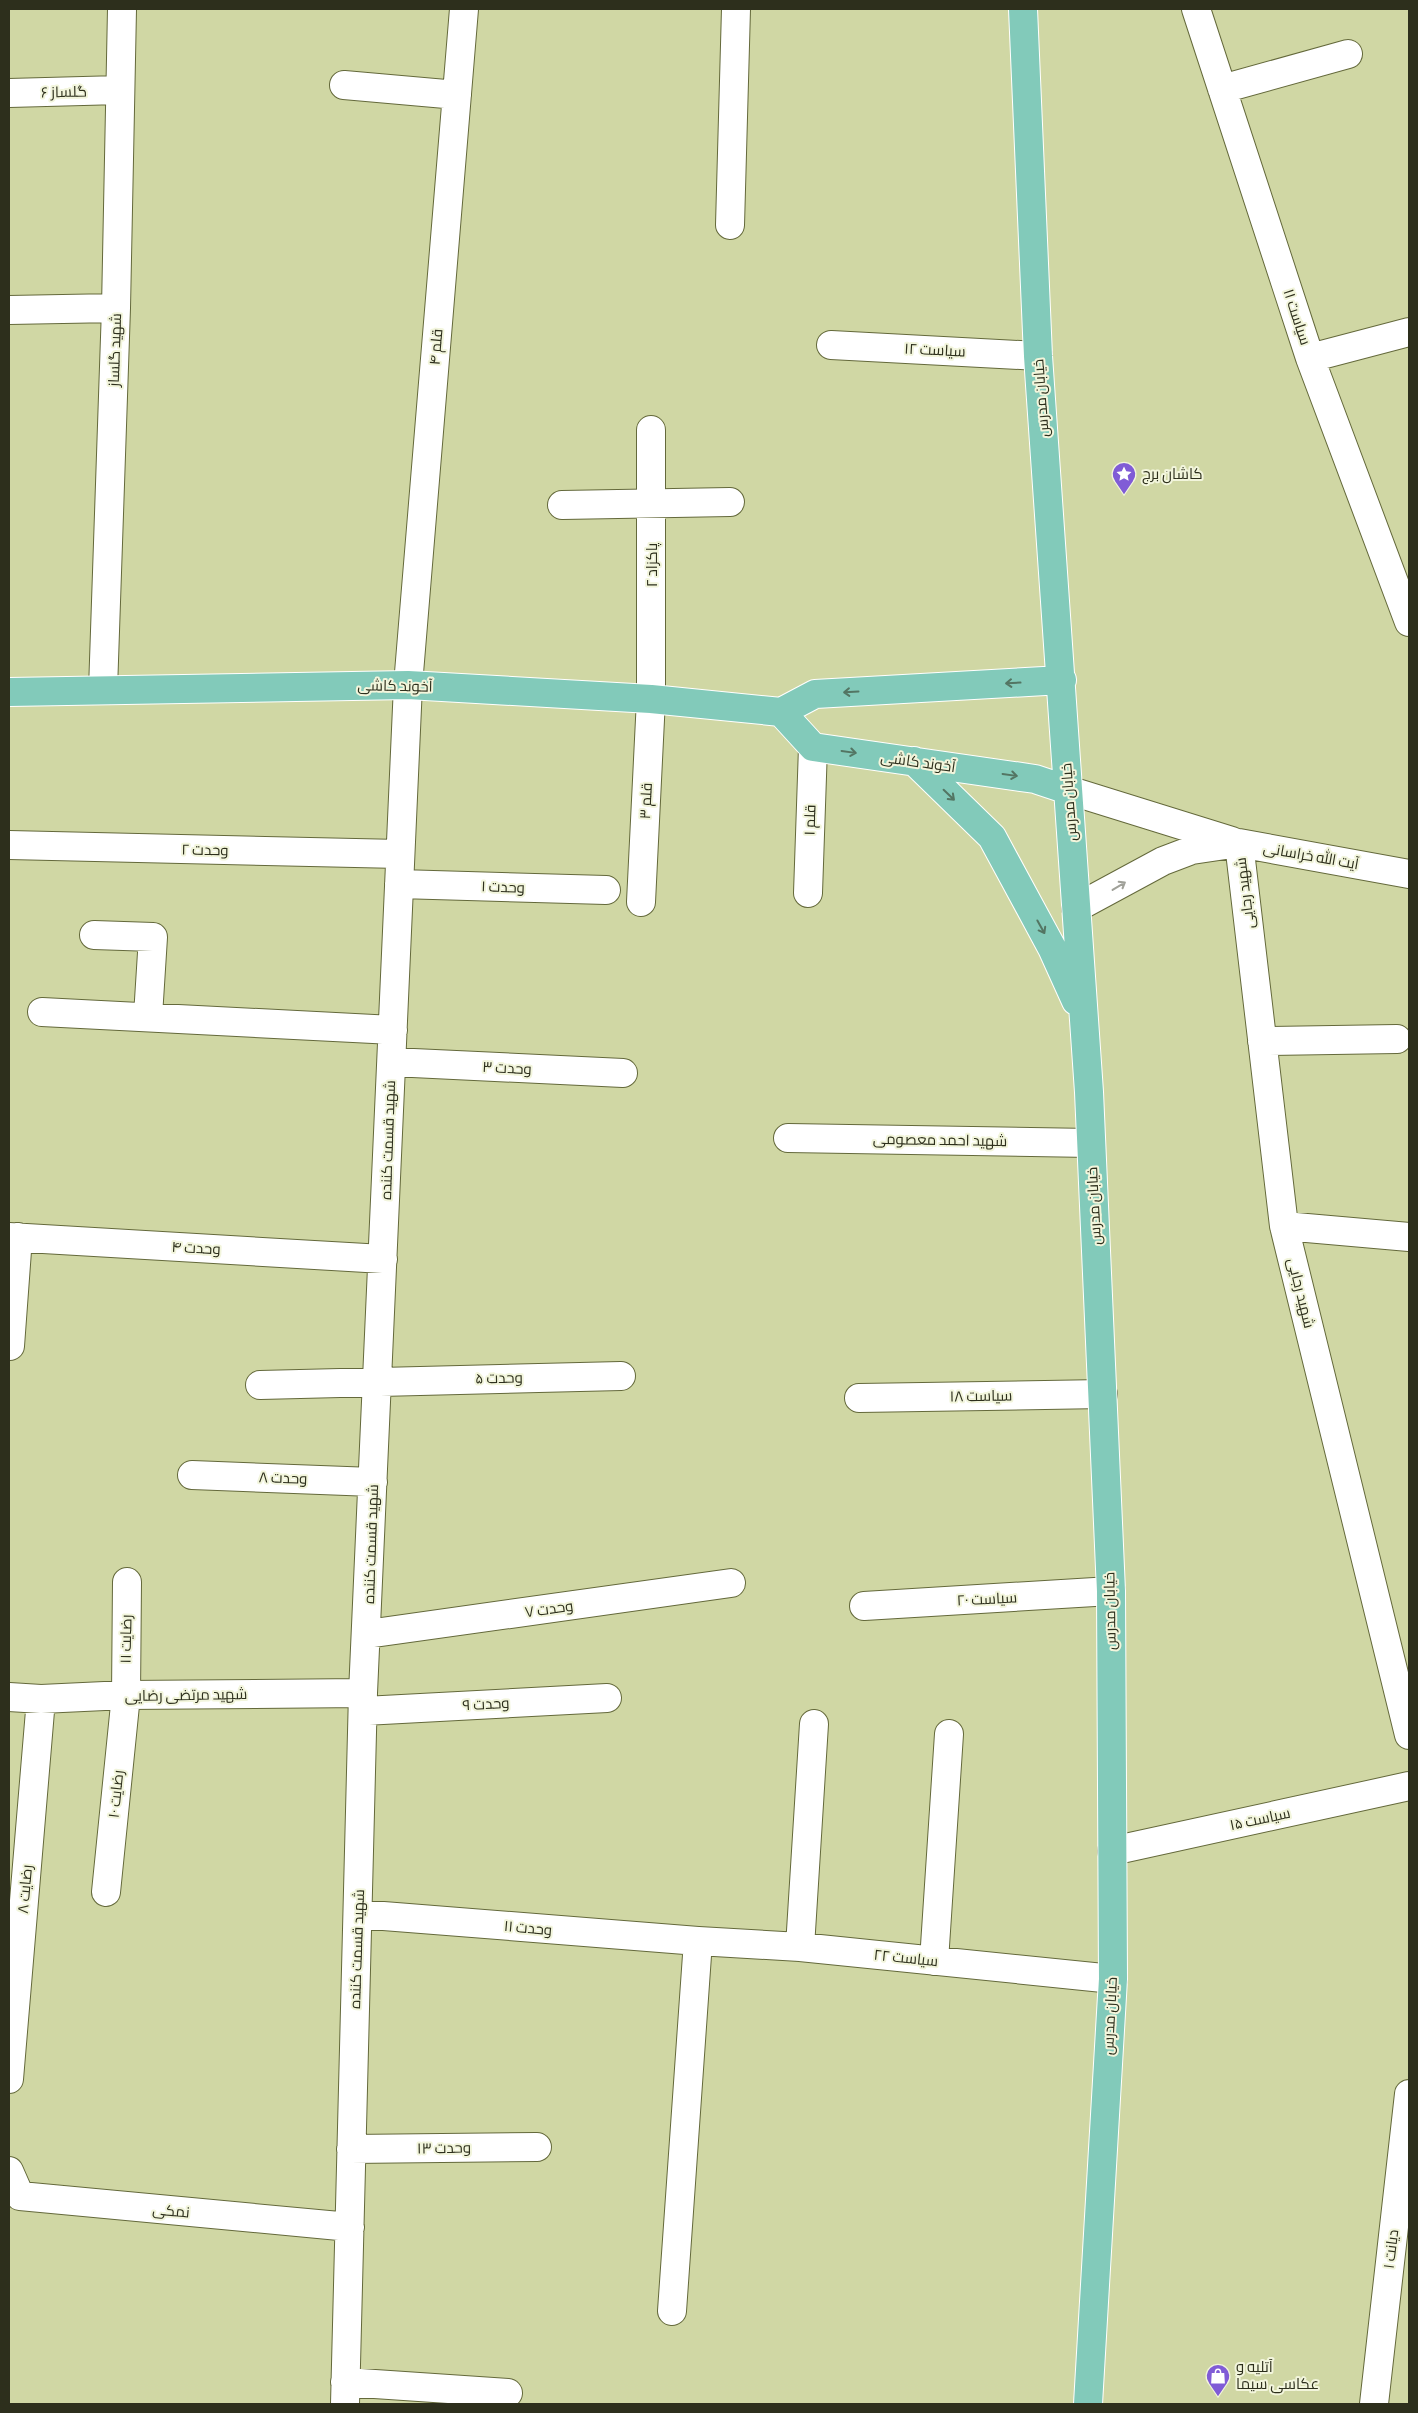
<svg xmlns="http://www.w3.org/2000/svg" width="1418" height="2413" font-family="Commissioner,Cairo,sans-serif">
<rect width="100%" height="100%" fill="#d0d7a4"/>
<g fill="none" stroke-linecap="round" stroke-linejoin="round">
<!-- minor casing -->
<g stroke="#64693b" stroke-width="30">
<path id="minor" d="M1196,9l114,349 99,264
M344,85l113,10
M1222,89l126,-35
M9,93l111,-3
M730,225l6,-216
M9,310l107,-2
M831,345l207,11
M1310,358l99,-26
M562,505l168,-3
M103,690l13,-382 6,-299
M1068,790l164,51
M1239,843l45,383 125,509
M9,845l391,9
M399,884l207,6
M808,893l5,-146
M641,902l10,-203v-269
M1076,908l87,-47 29,-11 47,-7 170,31
M94,935l59,2 -5,79
M42,1012l351,18
M1262,1041l135,-2
M392,1062l231,11
M788,1138l303,5
M1284,1226l125,11
M9,1237l374,22
M10,1346l8,-109
M260,1385l361,-9
M859,1398l244,-4
M192,1475l181,7
M864,1606l247,-15
M367,1634l364,-51
M9,1697l32,2 85,-4 237,-2
M364,1711l243,-13
M1112,1851l297,-65
M106,1892l20,-197 1,-113
M358,1914l340,27 102,6 313,32
M800,1947l14,-223
M934,1961l15,-227
M9,2079l32,-380
M351,2149l186,-2
M9,2171l11,25 330,31
M672,2311l26,-370
M345,2382l163,11
M345,2404l18,-711 45,-1008 56,-676
M1374,2404l35,-310"/>
</g>
<!-- major casing -->
<g stroke="#fff" stroke-width="30">
<path id="major" d="M1023,9l15,347 51,736 22,499 2,388 -25,425
M9,692l399,-7 243,14 130,13 34,-18 247,-14
M781,712l32,35 222,32 33,11
M914,761l78,76 60,111 24,53"/>
</g>
<!-- minor -->
<use href="#minor" stroke="#fff" stroke-width="28"/>
<!-- major -->
<use href="#major" stroke="#82caba" stroke-width="28"/>
</g>
<!-- one-way arrows -->
<defs><path id="oneway-shaft" d="M-6 0H5M1.5-3L5.5 0L1.5 3" fill="none" stroke-width="1.6" stroke-linecap="round" stroke-linejoin="round" transform="scale(1.25)"/></defs>
<g stroke="#537563">
<use href="#oneway-shaft" transform="translate(1013 683) rotate(177)"/>
<use href="#oneway-shaft" transform="translate(851 692) rotate(177)"/>
<use href="#oneway-shaft" transform="translate(849 752) rotate(8)"/>
<use href="#oneway-shaft" transform="translate(1010 775) rotate(8)"/>
<use href="#oneway-shaft" transform="translate(949 795) rotate(44)"/>
<use href="#oneway-shaft" transform="translate(1041 927) rotate(61)"/>
</g>
<use stroke="#a0a199" href="#oneway-shaft" transform="translate(1119 886) rotate(-31)"/>
<!-- icons -->
<defs>
<g id="sight-pin" transform="scale(1.25)"><path d="M0 17L-7.5 6A9.5 9.5 0 1 1 7.5 6Z" fill="#805cd6" stroke="#f2f5dc"/><path d="M0-6L1.8-2.2L6-1.7L2.9 1.2L3.7 5.4L0 3.3L-3.7 5.4L-2.9 1.2L-6-1.7L-1.8-2.2Z" fill="#fff"/></g>
<g id="shop-pin" transform="scale(1.25)"><path d="M0 17L-7.5 6A9.5 9.5 0 1 1 7.5 6Z" fill="#805cd6" stroke="#f2f5dc"/><path d="M-5-2.5h2.3a2.7 3.5 0 0 1 5.4 0H5L5.5 6h-11ZM-1.5-2.5h3a1.5 2.3 0 0 0-3 0Z" fill="#fff"/></g>
</defs>
<g fill-rule="evenodd">
<use href="#sight-pin" x="1124" y="474"/>
<use href="#shop-pin" x="1218" y="2376"/>
</g>
<g text-anchor="middle" stroke-width="4" stroke-linejoin="round" paint-order="stroke">
<!-- street labels -->
<g font-size="15" fill="#2d2f1c" stroke="#f2f5dc">
<text transform="translate(64 92) rotate(-1)" y="5">گلساز ۶</text>
<text transform="translate(1297 317) rotate(72)" y="5">سیاست ۱۱</text>
<text transform="translate(436 347) rotate(-85)" y="5">قلم ۴</text>
<text transform="translate(115 350) rotate(-88)" y="5">شهید گلساز</text>
<text transform="translate(935 350) rotate(3)" y="5">سیاست ۱۲</text>
<text transform="translate(1041 398) rotate(-94)" y="5">خیابان مدرس</text>
<text transform="translate(652 565) rotate(-90)" y="5">پاکزاد ۲</text>
<text transform="translate(395 686) rotate(1)" y="5">آخوند کاشی</text>
<text transform="translate(918 762) rotate(8)" y="5">آخوند کاشی</text>
<text transform="translate(646 801) rotate(-87)" y="5">قلم ۳</text>
<text transform="translate(1069 802) rotate(-94)" y="5">خیابان مدرس</text>
<text transform="translate(810 820) rotate(-88)" y="5">قلم ۱</text>
<text transform="translate(205 850) rotate(1)" y="5">وحدت ۲</text>
<text transform="translate(1311 856) rotate(10)" y="5">آیت الله خراسانی</text>
<text transform="translate(503 887) rotate(2)" y="5">وحدت ۱</text>
<text transform="translate(1245 893) rotate(-97)" y="5">شهید رجایی</text>
<text transform="translate(507 1068) rotate(3)" y="5">وحدت ۳</text>
<text transform="translate(388 1140) rotate(-88)" y="5">شهید قسمت کننده</text>
<text transform="translate(940 1140) rotate(1)" y="5">شهید احمد معصومی</text>
<text transform="translate(1094 1206) rotate(-93)" y="5">خیابان مدرس</text>
<text transform="translate(196 1248) rotate(3)" y="5">وحدت ۴</text>
<text transform="translate(1301 1293) rotate(76)" y="5">شهید رجایی</text>
<text transform="translate(499 1378) rotate(-1)" y="5">وحدت ۵</text>
<text transform="translate(981 1396) rotate(-1)" y="5">سیاست ۱۸</text>
<text transform="translate(283 1478) rotate(2)" y="5">وحدت ۸</text>
<text transform="translate(371 1544) rotate(-88)" y="5">شهید قسمت کننده</text>
<text transform="translate(987 1599) rotate(-3)" y="5">سیاست ۲۰</text>
<text transform="translate(549 1609) rotate(-8)" y="5">وحدت ۷</text>
<text transform="translate(1110 1611) rotate(-91)" y="5">خیابان مدرس</text>
<text transform="translate(126 1639) rotate(-89)" y="5">رضایت ۱۱</text>
<text transform="translate(186 1695) rotate(-1)" y="5">شهید مرتضی رضایی</text>
<text transform="translate(486 1704) rotate(-3)" y="5">وحدت ۹</text>
<text transform="translate(116 1794) rotate(-84)" y="5">رضایت ۱۰</text>
<text transform="translate(1260 1819) rotate(-12)" y="5">سیاست ۱۵</text>
<text transform="translate(25 1889) rotate(-85)" y="5">رضایت ۸</text>
<text transform="translate(528 1928) rotate(5)" y="5">وحدت ۱۱</text>
<text transform="translate(357 1949) rotate(-88)" y="5">شهید قسمت کننده</text>
<text transform="translate(906 1958) rotate(6)" y="5">سیاست ۲۲</text>
<text transform="translate(1110 2016) rotate(-87)" y="5">خیابان مدرس</text>
<text transform="translate(444 2148) rotate(-1)" y="5">وحدت ۱۳</text>
<text transform="translate(171 2211) rotate(5)" y="5">نمکی</text>
<text transform="translate(1391 2249) rotate(-83)" y="5">دیانت ۱</text>
</g>
<!-- poi labels -->
<g font-size="15" fill="#2d2f1c" stroke="#f2f5dc" text-anchor="start">
<text x="1142" y="479">کاشان برج</text>
<text x="1236" y="2372">آتلیه و<tspan x="1236" dy="17">عکاسی سیما</tspan></text>
</g>
</g>
<!-- border -->
<rect width="1418" height="2413" fill="none" stroke="#2d2f1c" stroke-width="20"/>
</svg>
